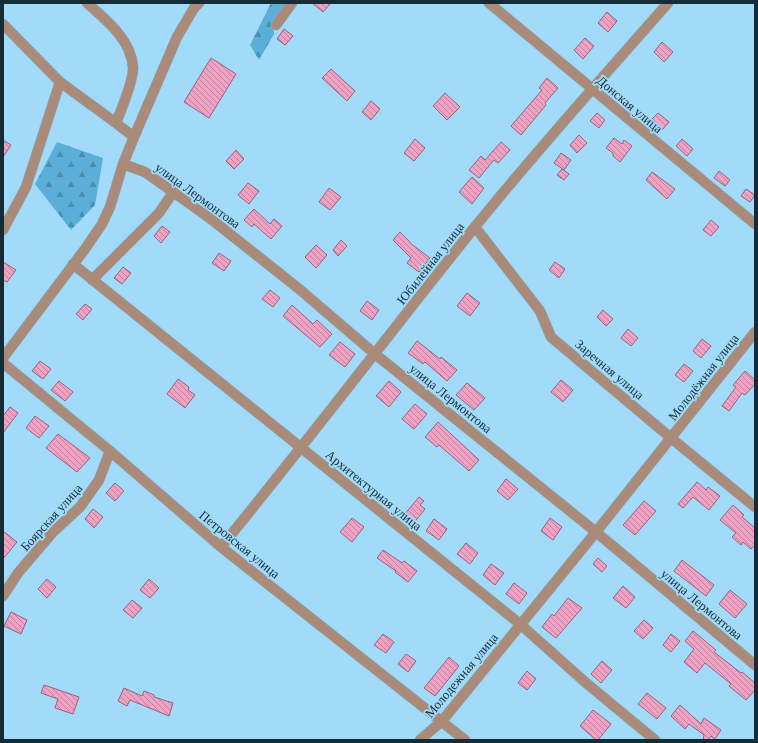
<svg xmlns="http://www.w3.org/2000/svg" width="758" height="743" font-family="Georgia,serif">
<defs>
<pattern id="forest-firs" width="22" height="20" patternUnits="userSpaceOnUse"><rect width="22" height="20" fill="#5aaed7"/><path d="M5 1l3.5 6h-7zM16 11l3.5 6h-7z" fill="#498eaf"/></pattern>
<pattern id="building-back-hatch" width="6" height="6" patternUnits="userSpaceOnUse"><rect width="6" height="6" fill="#efa2c3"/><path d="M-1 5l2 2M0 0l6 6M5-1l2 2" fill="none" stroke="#c0849f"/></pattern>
</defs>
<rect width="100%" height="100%" fill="#a1dbf9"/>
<!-- forest -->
<path fill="url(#forest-firs)" d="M271,3h17l-15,22 1,9 -15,26 -9,-15z
M57,142l46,16 -8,47 -24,25 -36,-46z"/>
<!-- building -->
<path fill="url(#building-back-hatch)" stroke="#966379" d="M312,3h19l-8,9z
M607,12l10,9 -9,11 -10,-9z
M284,29l9,7 -8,9 -8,-6z
M585,38l9,8 -11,13 -9,-9z
M662,42l11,10 -9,10 -10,-10z
M211,58l25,16 -27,44 -25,-16z
M331,69l24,22 -8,10 -25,-23z
M547,78l11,10 -13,15 1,2 -25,30 -10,-9 31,-36 -3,-2z
M445,93l15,14 -13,13 -14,-14z
M371,101l9,8 -9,11 -9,-8z
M597,113l8,7 -6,8 -9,-7z
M658,113l11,9 -7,8 -11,-10z
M579,135l8,8 -10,10 -7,-8z
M614,138l8,6 2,-4 8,6 -12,16 -7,-6v-3l-7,-5z
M415,139l10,9 -11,13 -10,-8z
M682,139l11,10 -6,7 -11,-10z
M3,140l8,5 -8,12z
M501,142l9,8 -12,13 -4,-3 -15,18 -10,-8 12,-14 4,4z
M236,150l8,9 -10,10 -8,-8z
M561,153l10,7 -7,10 -10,-7z
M562,169l7,5 -5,6 -7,-5z
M719,171l11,9 -5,6 -11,-8z
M652,172l23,17 -8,10 -21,-19z
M472,177l12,11 -12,16 -13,-12z
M248,183l11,8 -10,13 -11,-9z
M329,188l12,9 -11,13 -11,-8z
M746,189l9,6 -5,7 -9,-6z
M254,209l16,15 4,-5 8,7 -11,13 -17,-15 -2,3 -8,-7z
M711,220l8,7 -8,9 -8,-6z
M162,226l8,6 -9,11 -7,-7z
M400,232l10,10v1l20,15 -11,14 -12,-9 4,-5 -18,-18z
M341,240l6,6 -9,10 -5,-6z
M316,245l11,10 -11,13 -11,-11z
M219,253l12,8 -7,10 -12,-8z
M3,262l13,8 -9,12 -4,-2z
M555,262l10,7 -6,9 -10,-8z
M123,267l8,6 -9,11 -8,-6z
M270,290l10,8 -7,9 -11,-8z
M467,293l13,10 -10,13 -13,-10z
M367,301l12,9 -7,10 -12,-9z
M85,304l7,5 -9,11 -7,-6z
M292,305l21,19 4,-4 15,14 -12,13 -37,-31z
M603,310l10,9 -7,7 -9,-9z
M628,329l10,9 -7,8 -10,-8z
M702,339l9,7 -10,12 -8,-7z
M417,341l23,18 1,-2 16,13 -10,11 -22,-19 -2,2 -15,-11z
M340,342l15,12 -10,13 -16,-12z
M40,361l11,8 -8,10 -11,-8z
M684,364l9,7 -9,11 -9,-7z
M745,371l10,9v4l-10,11 -3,-2 -13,18 -7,-5 14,-19 -3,-2z
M178,379l11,8 -1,3 7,5 -10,13 -18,-14z
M561,380l12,10 -10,12 -12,-10z
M59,381l14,11 -8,9 -14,-11z
M389,381l12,11 -12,15 -13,-11z
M467,383l18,15 -11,12 -18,-15z
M415,404l12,10 -13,15 -12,-10z
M10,407l8,6 -15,20v-17z
M35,416l14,10 -10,12 -13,-10z
M438,422l41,38 -10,11 -30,-26 -2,2 -12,-10z
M58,434l32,24 -13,14 -31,-24z
M506,479l12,10 -10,11 -11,-9z
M697,482l9,8 2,-3 12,9 -11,14 -16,-13 -10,11 -5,-4z
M115,483l9,8 -9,10 -9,-8z
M419,497l5,4 -4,4 5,4 -12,15 -10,-8z
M644,501l12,10 -21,24 -12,-10z
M733,505l11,10 -2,2 13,11v17l-4,4 -8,-7 -2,3 -9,-8 4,-4 -16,-13z
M93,509l10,8 -9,11 -9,-9z
M352,518l12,9 -12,15 -12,-10z
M550,518l12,9 -9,13 -12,-9z
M434,519l13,10 -8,11 -13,-9z
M3,531l14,11 -14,17z
M466,543l12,10 -8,11 -13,-10z
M383,550l19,13 2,-2 13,10 -9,11 -13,-10 1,-1 -19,-13z
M598,558l9,8 -5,6 -9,-8z
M682,560l32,25 -8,11 -32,-25z
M491,564l13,9 -9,12 -12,-10z
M47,579l9,8 -9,11 -9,-9z
M149,579l10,9 -9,10 -10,-8z
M514,583l13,10 -8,11 -13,-10z
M623,586l12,11 -9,11 -13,-10z
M730,590l17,14 -12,14 -16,-14z
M568,598l14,10 -26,30 -14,-11 10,-13 2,2z
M132,600l10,8 -9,10 -10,-8z
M11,612l16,8 -6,14 -17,-8z
M644,620l9,8 -10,11 -9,-8z
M693,631l23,19 -2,2 27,21 1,-1 13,11v7l-9,10 -17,-14 2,-2 -26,-21 -8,10 -13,-11 10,-13 -9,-8z
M383,634l11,8 -8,11 -12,-8z
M671,634l9,7 -9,11 -8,-7z
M406,654l10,7 -8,11 -10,-8z
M449,657l10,9 -24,30 -11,-8z
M602,661l10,9 -11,13 -10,-9z
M527,671l9,8 -9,11 -9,-7z
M44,685l35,12 -6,17 -18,-6 3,-9 -17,-6z
M124,688l18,8 2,-5 10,4v2l19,6 -4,13 -39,-16 -3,6 -9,-5z
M647,693l19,15 -9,11 -19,-15z
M680,705l21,19 3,-6 17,12 -6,9 -4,-3 -3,4h-5l1,-5 -15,-11 -4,5 -14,-13z
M593,710l18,14 -13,16h-2l-16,-14z"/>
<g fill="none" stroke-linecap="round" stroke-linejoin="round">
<!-- minor casing -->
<g stroke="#85b8d2" stroke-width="11">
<path id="minor" d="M87,3c19,17 44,36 46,64 1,13 -12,43 -17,56
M489,3l266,221
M3,24l57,58 56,41 18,14
M276,25l16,-22
M123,164l22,8 66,47 87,69 77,66 221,178 159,133
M475,227l65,84 11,26 120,101 84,69
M3,230l23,-43 34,-105
M73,264l447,360 65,58 70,58
M92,280l67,-67 15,-22
M3,358l82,-109 17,-25 8,-17 13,-43 11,-27 43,-100 17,-29 5,-5
M3,363l107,88 111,96 244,193
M221,547c86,-105 168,-213 253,-319 62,-77 129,-151 194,-225
M3,596l15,-23 35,-41 27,-25 19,-27 11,-29
M420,740l22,-19 154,-189 159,-200"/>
</g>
<!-- minor -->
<use href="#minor" stroke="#aa8b7a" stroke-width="10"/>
</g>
<g text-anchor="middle" stroke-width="3.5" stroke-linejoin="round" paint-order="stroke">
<!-- street labels -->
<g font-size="13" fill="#152c37" stroke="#a1dbf9">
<text transform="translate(630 104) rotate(40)" y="5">Донская улица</text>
<text transform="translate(198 195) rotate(36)" y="5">улица Лермонтова</text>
<text transform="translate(430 263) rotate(-52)" y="5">Юбилейная улица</text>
<text transform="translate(610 369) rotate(40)" y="5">Заречная улица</text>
<text transform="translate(703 377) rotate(-52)" y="5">Молодёжная улица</text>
<text transform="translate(451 398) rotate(39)" y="5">улица Лермонтова</text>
<text transform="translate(374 490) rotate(39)" y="5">Архитектурная улица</text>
<text transform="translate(51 517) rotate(-48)" y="5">Боярская улица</text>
<text transform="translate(240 544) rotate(39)" y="5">Петровская улица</text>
<text transform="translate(702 604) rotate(40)" y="5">улица Лермонтова</text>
<text transform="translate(461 675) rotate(-50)" y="5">Молодежная улица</text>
</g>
</g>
<!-- border -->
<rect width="758" height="743" fill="none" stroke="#152c37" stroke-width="8"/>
</svg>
